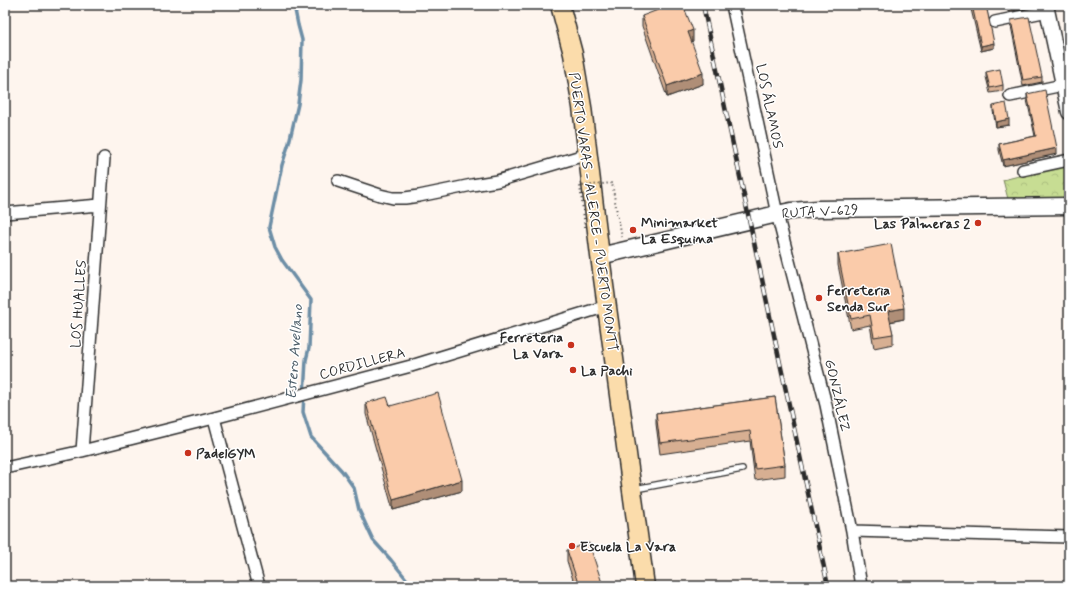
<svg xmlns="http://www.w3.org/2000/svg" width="1074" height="591" font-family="Mynerve,sans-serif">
<defs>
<pattern id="park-crowns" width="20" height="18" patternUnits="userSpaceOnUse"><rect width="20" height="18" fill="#c7dd93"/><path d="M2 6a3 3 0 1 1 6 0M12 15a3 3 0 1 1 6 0" fill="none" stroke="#abbe7f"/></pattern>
</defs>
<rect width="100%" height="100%" fill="#fef5ee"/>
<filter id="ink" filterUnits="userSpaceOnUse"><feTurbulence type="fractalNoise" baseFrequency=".025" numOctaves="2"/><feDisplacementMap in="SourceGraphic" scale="8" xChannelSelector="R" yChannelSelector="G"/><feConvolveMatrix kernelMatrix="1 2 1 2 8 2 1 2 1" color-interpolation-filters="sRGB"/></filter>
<g filter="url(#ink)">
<!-- park -->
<path fill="url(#park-crowns)" stroke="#79845f" d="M1063,165l4,2 2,8v26l-61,-2 -5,-19z"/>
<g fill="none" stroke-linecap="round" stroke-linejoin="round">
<!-- stream -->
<path stroke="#6d8ea6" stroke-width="3.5" d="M294,5l4,20 4,15 -1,40 -3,24 -9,39 -7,22 -13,62 6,20 7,13 29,40 -2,48 -3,12 -3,52 8,25 31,34 12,17 5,22 14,30 18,20 21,26"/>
<!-- service casing -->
<g stroke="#2b2b2b" stroke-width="8">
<path id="service" d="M635,489l107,-20"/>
</g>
<!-- minor casing -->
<g stroke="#2b2b2b" stroke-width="14">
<path id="minor" d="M732,5l45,209 49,191 26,126 9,55
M995,22l53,-11
M1010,96l53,-11
M1023,170l46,-10
M338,181l42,14 13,3h12l14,-2 53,-11 25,-4 91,-27
M5,213l95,-8
M214,418l45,168
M82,451l22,-293
M5,468l77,-17 132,-33 197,-52 196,-60
M852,531l217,6"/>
</g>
<!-- tertiary casing -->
<g stroke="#2b2b2b" stroke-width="17">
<path id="tertiary" d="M1046,5l23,107"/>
</g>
<!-- secondary casing -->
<g stroke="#2b2b2b" stroke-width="19">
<path id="secondary" d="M600,256l177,-42 14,-3 27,-2 251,-3"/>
</g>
<!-- primary casing -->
<g stroke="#2b2b2b" stroke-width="21">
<path id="primary" d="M560,5l13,49 9,53 18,149 45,330"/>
</g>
<!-- path -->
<path stroke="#2b2b2b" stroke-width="2" stroke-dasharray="1 3" stroke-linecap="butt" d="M617,213l5,24"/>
<!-- service -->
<use href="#service" stroke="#fff" stroke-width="5.5"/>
<!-- minor -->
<use href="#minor" stroke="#fff" stroke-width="11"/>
<!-- tertiary -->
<use href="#tertiary" stroke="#fff" stroke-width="14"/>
<!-- secondary -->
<use href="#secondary" stroke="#fff" stroke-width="16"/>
<!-- primary -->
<use href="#primary" stroke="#fbdcab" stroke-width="18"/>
<!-- rail casing -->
<g stroke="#2b2b2b" stroke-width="4.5">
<path id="rail" d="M703,5l125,581"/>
</g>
<!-- rail -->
<use href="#rail" stroke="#fff" stroke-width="3" stroke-dasharray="9" stroke-linecap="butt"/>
<!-- path-bridge -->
<path stroke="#2b2b2b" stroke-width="2" stroke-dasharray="1 3" stroke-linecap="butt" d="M585,227l-5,-41 32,-3 5,30"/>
</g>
<!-- wall -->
<path fill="#d7af92" stroke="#2b2b2b" d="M970,5h16l8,43 -13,3z
M642,16l51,25 -2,1 12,42 -36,13 -25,-71z
M1011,20l31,57v5l-19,4 -12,-60z
M986,72l17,13v6l-13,2 -4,-16z
M1027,94l30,60 -54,12 -4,-16v-6l36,-8 -8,-36z
M993,106l16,19 -13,2 -3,-16z
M838,254l66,65 -14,3 3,12v10l-19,4 -4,-23 -19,4 -13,-64z
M775,397l10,68v11l-30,4 -5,-39 -90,13 -4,-30v-11z
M366,403l24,3 72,85 -69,19 -27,-96z
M567,550l36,36h-28l-8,-25z"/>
<!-- shaded-wall -->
<path fill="#af8e77" stroke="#2b2b2b" d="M1015,5h11v3l-18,4v-5z
M693,30v11l-5,2v-11z
M994,43v5l-13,3v-5z
M703,73v11l-36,13v-11z
M1009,119v6l-13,2v-5z
M1057,148v6l-54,12v-6z
M904,308v11l-16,3v-11z
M462,480v11l-69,19v-10z"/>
<!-- building -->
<path fill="#facbaa" stroke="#2b2b2b" d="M671,5h12l10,25 -5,2 15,41 -36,13 -25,-70z
M972,5h14l8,38 -13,3z
M1008,5h7l-7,2z
M1029,17l13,60 -19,3 -12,-60z
M1000,69l3,16 -13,3 -4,-16z
M1045,90l12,58 -54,12 -4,-16 37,-8 -9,-42z
M1006,103l3,16 -13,3 -3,-16z
M891,244l13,64 -16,3 5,23 -19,3 -4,-22 -19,4 -13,-65z
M438,393l24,87 -69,20 -27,-97 21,-6 3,9z
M775,397l10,68 -30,4 -5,-38 -90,12 -4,-30z
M589,543l14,43h-24l-12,-36z"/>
</g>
<!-- markers -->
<g fill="#c8321e" stroke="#fff" stroke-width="1.5">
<circle cx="978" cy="223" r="4"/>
<circle cx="633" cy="230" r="4"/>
<circle cx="819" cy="298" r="4"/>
<circle cx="571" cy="345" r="4"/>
<circle cx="573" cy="370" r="4"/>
<circle cx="188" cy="453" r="4"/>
<circle cx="572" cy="546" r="4"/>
</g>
<g text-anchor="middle" stroke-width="3" stroke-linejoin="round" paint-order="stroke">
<!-- street labels -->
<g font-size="14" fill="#2b2b2b" stroke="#fff">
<text transform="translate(770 106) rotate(78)" y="5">LOS ÁLAMOS</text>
<text transform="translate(820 211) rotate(-3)" y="5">RUTA V-629</text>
<text transform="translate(594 212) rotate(82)" y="5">PUERTO VARAS - ALERCE - PUERTO MONTT</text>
<text transform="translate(78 304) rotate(-86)" y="5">LOS HUALLES</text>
<text transform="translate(362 363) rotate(-15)" y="5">CORDILLERA</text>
<text transform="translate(838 395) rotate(77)" y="5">GONZÁLEZ</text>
</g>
<!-- poi labels -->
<g font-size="14" font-weight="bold" fill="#2b2b2b" stroke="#fff" text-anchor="start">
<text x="641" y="227">Minimarket<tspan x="641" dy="16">La Esquina</tspan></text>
<text x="970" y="228" text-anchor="end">Las Palmeras 2</text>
<text x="827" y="295">Ferreteria<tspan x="827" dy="16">Senda Sur</tspan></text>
<text x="563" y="342" text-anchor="end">Ferreteria<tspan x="563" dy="16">La Vara</tspan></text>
<text x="581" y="375">La Pachi</text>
<text x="196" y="458">PadelGYM</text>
<text x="580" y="551">Escuela La Vara</text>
</g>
<!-- water labels -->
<g font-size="15" font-style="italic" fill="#4c5d68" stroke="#fff">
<text transform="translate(294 352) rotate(-86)" y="5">Estero Avellano</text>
</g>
</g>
<!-- margin -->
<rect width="1074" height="591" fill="none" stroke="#fff" stroke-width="20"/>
<rect x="10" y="10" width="1054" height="571" fill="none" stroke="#2b2b2b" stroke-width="1.5" filter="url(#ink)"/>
</svg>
